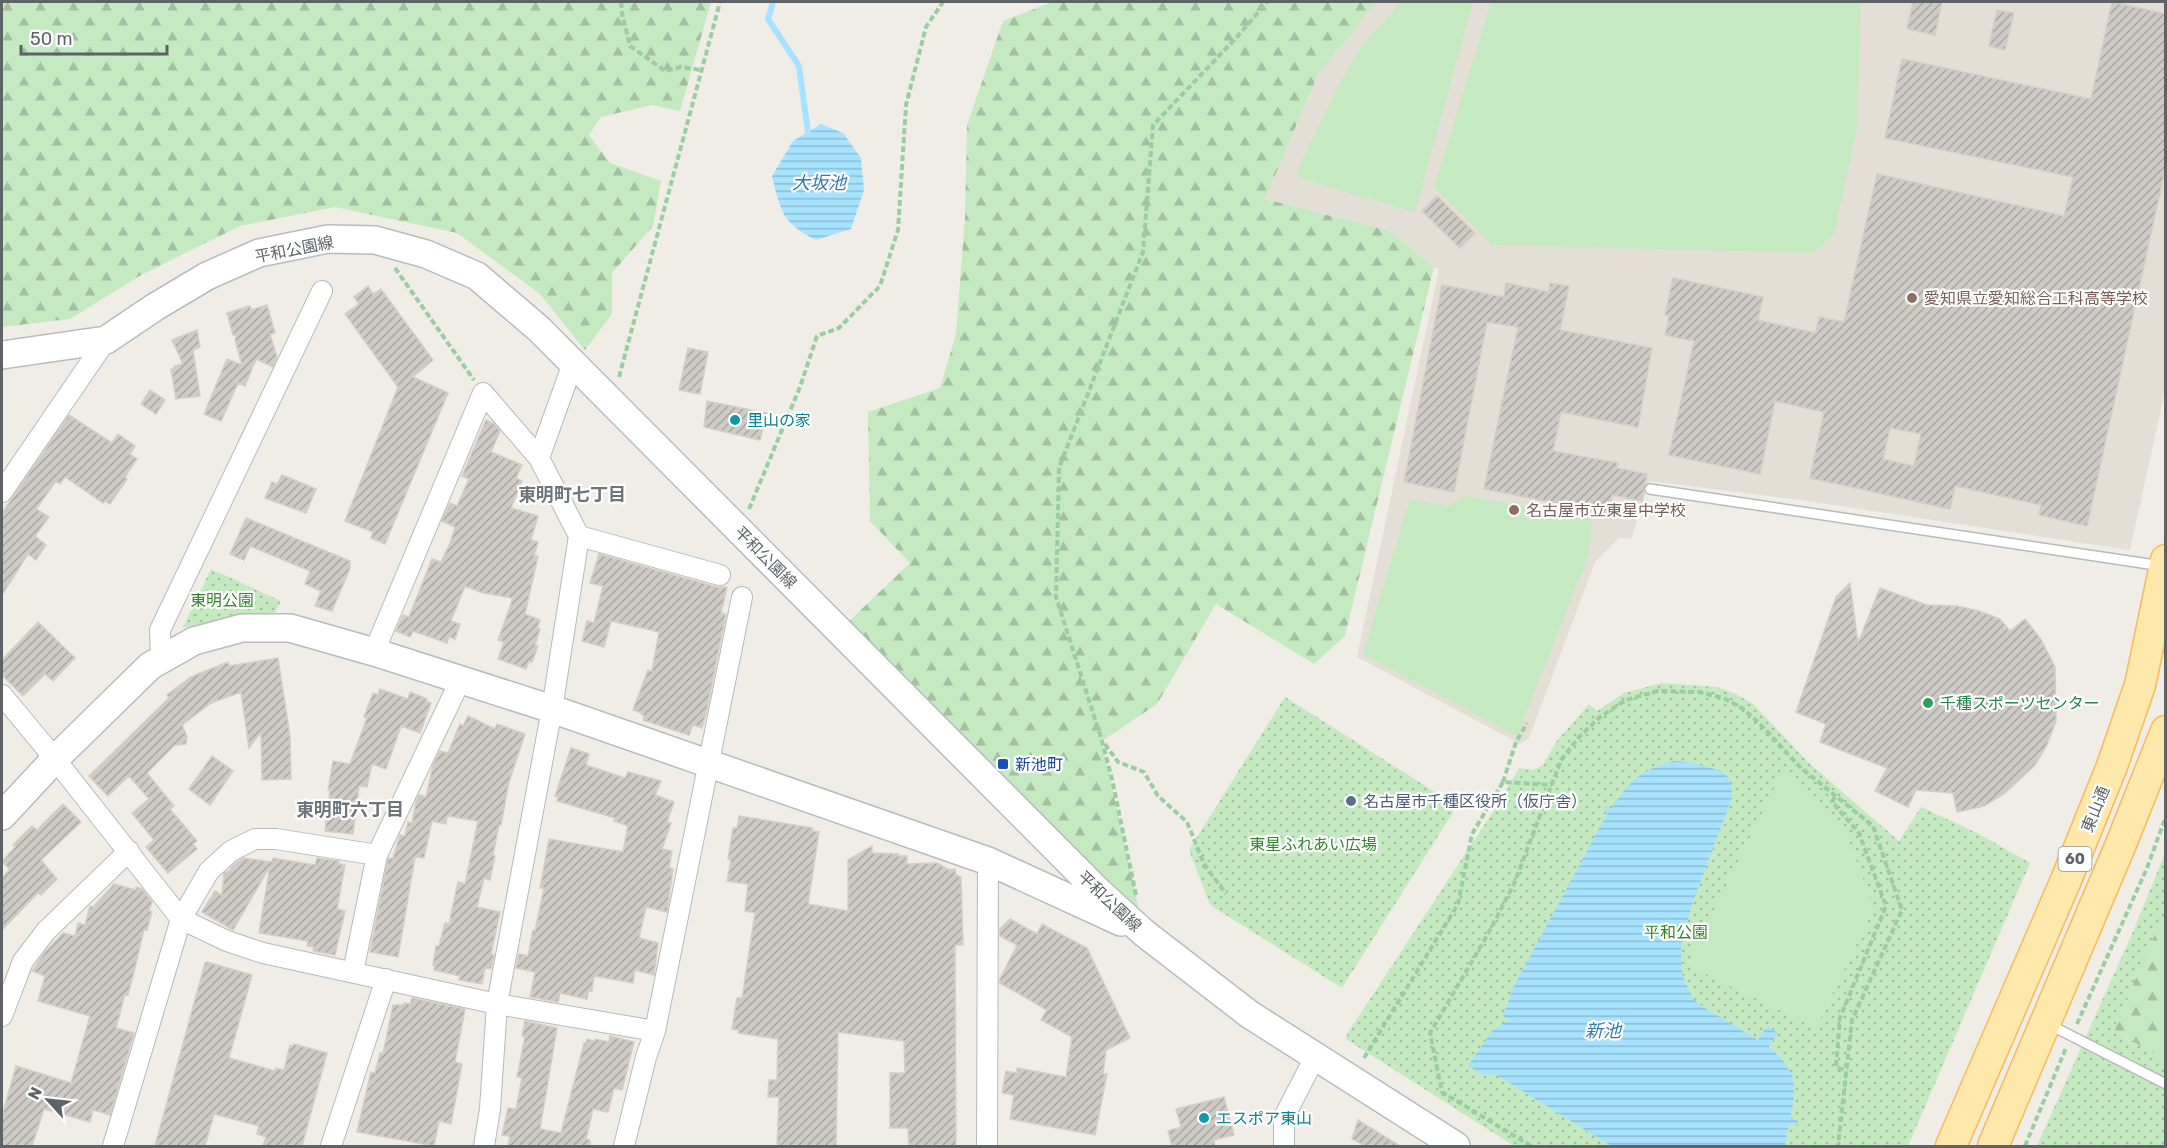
<svg xmlns="http://www.w3.org/2000/svg" width="2167" height="1148" font-family="Rubik,'Noto Sans JP',sans-serif">
<defs>
<pattern id="grass-dots" width="8" height="8" patternUnits="userSpaceOnUse" patternTransform="scale(1.5)"><rect width="8" height="8" fill="#c5e9c1"/><path d="M2 2h.1M6 6h.1" fill="none" stroke="#a3c0a1" stroke-width="1.8" stroke-linecap="round"/></pattern>
<pattern id="forest-firs" width="22" height="20" patternUnits="userSpaceOnUse" patternTransform="scale(1.5)"><rect width="22" height="20" fill="#c5e9c1"/><path d="M5 1l3.5 6h-7zM16 11l3.5 6h-7z" fill="#a3c0a1"/></pattern>
<pattern id="water-rules" width="6" height="5" patternUnits="userSpaceOnUse" patternTransform="scale(1.5)"><rect width="6" height="5" fill="#a7e3ff"/><path d="M0 2.5h6" fill="none" stroke="#8bbcd2"/></pattern>
<pattern id="building-hatch" width="6" height="6" patternUnits="userSpaceOnUse" patternTransform="scale(1.5)"><rect width="6" height="6" fill="#cecac5"/><path d="M-1 1l2-2M0 6l6-6M5 7l2-2" fill="none" stroke="#aaa8a4"/></pattern>
</defs>
<rect width="100%" height="100%" fill="#f0ede6"/>
<!-- education -->
<path fill="#e3dfd6" d="M1377,2h788v389l-35,159 -323,-49 -157,-20 -19,58 -12,-1 -24,24 -66,176 -9,6 -163,-87 82,-388 -5,-2 -44,-36 -125,-32 53,-125z"/>
<!-- grass -->
<path fill="url(#grass-dots)" d="M211,569l70,32 -9,18 -89,8z
M1662,683l55,4 19,7 17,10 55,58 91,79 22,-34 58,27 51,29 -122,283h-394l-168,-107 1,-5 151,-230 21,-36 14,2 10,-5 13,-23 33,-38 8,7 27,-18z
M1285,697l172,109 -115,182 -132,-83 -21,-55z
M2165,853v293h-128l98,-219z"/>
<!-- forest -->
<path fill="url(#forest-firs)" d="M2,2h709l-31,109 -28,-6 -51,12 -12,18 21,28 51,18 -8,45 -41,47v41l-27,36 -45,-56 -83,-61 -122,-26 -95,19 -99,49 -71,44 -68,8z
M1052,2h325l-59,72 -53,125 125,32 44,36 -89,369 -31,28 -98,-60 -59,100 -55,37 42,192 -301,-306 67,-64 -40,-42 -2,-109 72,-24 16,-54 9,-116 2,-93 36,-104z
M2165,915v148l-9,-8 -41,-25 33,-82z"/>
<!-- pitch -->
<path fill="#c5e9c1" d="M1401,2h72l-58,210 -110,-32 -9,-7 43,-89 24,-39z
M1491,2h370l-4,126 -23,106 -19,19 -323,-8 -58,-58z
M1465,496l127,22 -4,38 -71,180 -154,-82 47,-155 38,7z
M1782,772l64,60 28,77 -58,119 -129,-63z"/>
<!-- water -->
<path fill="url(#water-rules)" d="M821,124l22,9 18,25 3,32 -13,39 -35,11c-34,-17 -35,-28 -44,-64l21,-35z
M1673,761c11,0 20,2 30,5 20,4 31,9 29,32l-40,106 -11,44v15l2,14 10,22 12,9 53,32 9,-14 11,7 -9,14c27,23 29,38 21,71l8,3 -1,5 -8,-2 -4,22h-174l-116,-72 -11,1 -16,-9 24,-35 17,-11 -6,-4 10,-28 95,-176 -4,-3 1,-3 6,3c19,-29 29,-38 62,-48z"/>
<g fill="none" stroke-linecap="round" stroke-linejoin="round">
<!-- stream -->
<path stroke="#a7e3ff" stroke-width="6" d="M773,2l-5,17 31,47 9,66"/>
</g>
<!-- building -->
<path fill="url(#building-hatch)" stroke="#d6cec3" stroke-width="1.5" fill-rule="evenodd" d="M1913,2h29l-7,33 -28,-6z
M2112,2l54,12v151l-79,361 -48,-11 2,-10 -86,-19 -5,23 -140,-31 14,-66 -49,-11 -15,73 -91,-19 25,-114 -29,-6 4,-19 -4,-1 8,-37 90,19 -5,23 58,13 3,-16 25,5 33,-148 187,42 9,-39 -188,-39 17,-79 189,40zM1890,428l31,6 -7,32 -31,-7z
M1997,10l17,3 -9,37 -16,-4z
M1437,196l38,37 -15,15 -38,-37z
M1506,283l43,9 1,-9 19,3 -9,44 92,18 -14,79 -77,-15 -8,39 65,12 -1,5 30,6 -5,27 -30,-6 -4,18 -124,-24 34,-162 -31,-5 -33,170 -50,-10 38,-197 62,12z
M368,286l5,8 8,-5 52,71 -20,17 35,16 -63,151 -14,-6 2,-6 -28,-11 53,-134 -53,-73 14,-10 -5,-7z
M267,305l8,28 -5,1 7,23 -4,10 -17,-8 -11,27 -7,-3 -17,38 -17,-7 23,-55 15,6 -7,-25 2,-6 -4,1 -6,-22 23,-7 1,4z
M197,330l3,17 -7,3 7,46 -24,3 -5,-30h3v-3l9,-2 -11,-24z
M688,348l20,4 -8,42 -21,-4z
M150,390l15,10 -9,14 -15,-10z
M707,401l60,12 -7,27 -56,-13z
M69,415l43,28 6,-9 17,12 -5,8 7,5 -12,18 2,2 -17,25 -5,-3 -2,2 -38,-26 -5,7 -4,-3 -20,28 13,8 -14,19 11,9 -10,15 -8,-6 -26,41v-82z
M486,420l8,4 6,7 -9,21 31,13 -6,13 6,3 -11,27 27,8 -7,24 7,2 -4,14h4l-13,58 15,6 -3,8 3,1 -5,16 3,1 -6,16 -3,-1 -3,8 -28,-10 6,-17 -6,-2 15,-42 -30,-5 -18,-7 -14,35 9,3 -5,15 -6,-2 -2,6 -34,-12 -3,6 -14,-6 7,-16 6,2 23,-58 9,3 9,-19 5,-16 -13,-6 8,-18 7,3 12,-27 -7,-3z
M282,475l34,14 -10,24 -41,-15 7,-16 5,2z
M246,518l104,43v7l-18,43 -17,-5 6,-15 -16,-7 5,-13 -60,-25 -6,14 -14,-6z
M599,554l118,33h10l-6,26 5,1 -20,100 -4,14 -9,-3 -4,10 -46,-15 1,-4 -3,-2 1,-1 -9,-3 15,-40 4,1 7,-39 -48,-11 -7,26 -22,-6 5,-20 7,2 9,-37 -13,-3z
M1850,583l8,60 22,-55 47,17 30,1 22,5 21,8 10,12 15,-12 15,19 15,29 1,54 -9,24 -12,20 -31,29 -20,12 -27,6 -4,-19 -37,-3 -8,17 -33,-16 12,-23 -67,-26 6,-18 -30,-12 40,-115z
M38,622l37,36 -22,23 -8,-7 -22,22 -21,-21v-15z
M278,658l12,78 1,43 -29,1 -1,-48 -12,16 -8,-56 -30,11 -29,22 5,11 -1,8 -11,1 -28,28 27,33 -4,3 27,32 -4,3 4,5 -29,24 -22,-26 8,-7 -22,-27 17,-14 -20,-23 -21,20 -19,-20 80,-78 -2,-3 24,-18 37,-15 1,4z
M380,689l28,10 2,-7 17,7 -1,2 5,2 -11,30 -19,-7 -15,43 -14,-5 -5,23 -8,-1 -6,48 -28,-3 5,-41h-2l5,-29 17,3 17,-46 -3,-1 9,-24 5,2z
M468,716l27,13 2,-5 28,10 -16,48 -8,43h-2l-6,30 2,1 -5,24 -6,-2 -7,29 23,5 -9,42 3,1 -3,14 -6,-1 -3,16 -23,-4 1,-4 -26,-6 1,-4 -2,-1 3,-19h3l6,-23 4,1 9,-42 7,2 13,-63 -31,-5 -1,8 -14,-3 -8,37 -9,-1 -17,100 -28,-5 18,-93 5,-1 7,-23 5,1 3,-14 4,1 4,-21 3,-7 7,2 7,-32 7,-14 8,2 12,-29 3,2z
M571,748l18,6 -3,11 39,13 3,-6 33,9 -6,14 19,7 -7,20 4,1 -9,26 10,2 -3,17 4,1 -6,43 -21,-5 -7,31 19,5 -4,32 -19,-5 -2,13 -39,-7 -2,15 -3,-1 -2,9 -27,-6 -2,9 -28,-5 5,-25 -19,-4 3,-14 9,2 5,-26 2,1 9,-43h-4l9,-49 74,13 5,-26 -14,-5 1,-3 -58,-17 1,-4 -3,-1z
M212,756l21,15 -23,34 -21,-16z
M63,804l18,18 -40,38 16,19 -16,16 -3,-2 -36,37v-52l8,-9 -8,-7 13,-15 -2,-2 19,-19 5,4z
M739,816l74,12 -1,3 7,1 -11,72 40,7v-51l24,-14v7l26,1v2h9v8l30,-1 12,7 6,-1 1,6 5,2 2,68h-8l1,201h-47l-1,-18h-18v-55h15l-1,-32 -66,-9 -2,114h-59l2,-49h-11l1,-17h8l1,-41 -40,-6 1,-3 -7,-1 5,-31h5l13,-85 -10,-2 3,-27 -21,-3 4,-21 -3,-1 5,-31h4z
M243,858l29,4 1,-4 42,7 2,-7 22,3 -1,3 7,1 -8,44 8,2 -10,44 -22,-4 1,-4 -7,-1 1,-5 -49,-8 11,-67 -37,64 -31,-18 13,-21 7,4 2,-22 7,-3v-3z
M114,884l22,6v-3l6,2 10,13 -3,9 3,1 -5,18 -3,-1 -10,43 -6,23 -3,-1 -9,34 18,5 -24,82 -17,-5 -3,12 -46,-13 -12,37h-30v-30l14,-50 55,17 19,-67 -52,-15 7,-25 -13,-5 12,-18 19,-20 12,3 3,-13 7,2 5,-19 3,1z
M1010,919l27,15 5,-10 45,24 43,90 -24,12 -3,24h4l-12,61 -85,-16 4,-24 -12,-2 4,-22 11,2v-5l49,9 6,-40 -31,-17 6,-10 -47,-27v-4l17,-34 -17,-9v-7z
M207,962l45,13 -23,83 46,13 1,-3 8,2 6,-25 3,1 1,-2 33,9 -25,93h-39l3,-9 -9,-3 2,-8 -45,-12 -9,32h-50l50,-183z
M412,998l53,11 -10,53 7,2 -11,60 -12,-3 -5,25 -77,-14 14,-60 4,1 5,-20 3,1 10,-49h10l1,-2 6,1z
M525,1021l32,7 -17,101 21,4 23,-90h2l1,-4 7,2 1,-2 14,3 1,-6 24,6 -12,48 -8,-2 -6,24 -15,-3 -7,30 4,1v6h-82l2,-10 -8,-1 6,-27 8,1 6,-31 -5,-1 8,-40 -3,-1z
M1224,1097l10,38 -20,5 1,6h-43l-4,-15 13,-4 -5,-18z
M1358,1120l42,26h-35l-13,-7z"/>
<g fill="none" stroke-linecap="round" stroke-linejoin="round">
<!-- lane casing -->
<g stroke="#b6b9bd" stroke-width="12">
<path id="lane" d="M1650,489l512,77
M2050,1025l116,59"/>
</g>
<!-- street casing -->
<g stroke="#b6b9bd" stroke-width="22">
<path id="street" d="M539,458l34,-95
M2,492l104,-152
M579,536l141,39
M374,652l109,-259 56,65 40,78 -27,173 -55,295 -7,105 -6,37
M161,660l-1,-30 162,-339
M2,695l53,64 126,160 46,22 36,12 234,51 158,27
M353,972l24,-117 83,-174
M2,1016l21,-55 23,-30 83,-80
M113,1146l68,-227 28,-48 22,-20 24,-12h21l101,16
M331,1146l55,-167
M624,1146l22,-89 9,-26 87,-434
M987,1146l1,-285
M1284,1146v-29l31,-60"/>
</g>
<!-- secondary casing -->
<g stroke="#b7bbc0" stroke-width="30">
<path id="secondary" d="M2,355l104,-15 49,-33 52,-31 52,-23 69,-14 47,1 51,14 51,22 62,53 559,562 46,42 105,81 207,132
M2,816l53,-57 95,-93 44,-25 48,-13h48l84,24 178,57 436,152 133,61"/>
</g>
<!-- primary casing -->
<g stroke="#fbb955" stroke-width="33">
<path id="primary" d="M1951,1146l115,-266 46,-114 28,-81 26,-125
M1993,1146l128,-302 45,-113"/>
</g>
<!-- path -->
<path stroke="#9bcda3" stroke-width="4" stroke-dasharray="6 3" stroke-linecap="butt" d="M621,2l1,11 8,33 35,25 16,-4 20,3
M395,268l79,112
M619,377l101,-375
M749,509l51,-122 17,-51 22,-8 41,-42 18,-56 8,-125 20,-78 17,-25
M1105,744l13,18 26,10 14,24 29,26 17,42 22,30
M1503,782l13,-40 11,-19
M1835,797l-3,5 27,31 27,73 -46,112 -4,49 11,4
M1136,895l-24,-116 -10,-38 -46,-144 3,-129 84,-216 10,-127 84,-88 30,-35
M2077,1024l70,-156 19,-52
M1364,1058l94,-154 14,-70 31,-52 49,3
M1531,1146l-89,-54 -12,-59 58,-99 26,-50 47,-124 18,-23 21,-20 26,-17 32,-9 41,1 24,6 19,10 17,15 42,45 72,58 29,84 -50,110 -14,126
M2025,1146l41,-98"/>
<!-- lane -->
<use href="#lane" stroke="#fff" stroke-width="9"/>
<!-- street -->
<use href="#street" stroke="#fff" stroke-width="20"/>
<!-- secondary -->
<use href="#secondary" stroke="#fff" stroke-width="27"/>
<!-- primary -->
<use href="#primary" stroke="#ffe8ac" stroke-width="30"/>
</g>
<!-- markers -->
<g fill="#8d6e63" stroke="#fff" stroke-width="2">
<circle cx="1912" cy="298" r="6"/>
<circle cx="1514" cy="510" r="6"/>
</g>
<g fill="#0f9aa8" stroke="#fff" stroke-width="2">
<circle cx="735" cy="420" r="6"/>
<circle cx="1204" cy="1118" r="6"/>
</g>
<circle fill="#2e9e5b" stroke="#fff" stroke-width="2" cx="1928" cy="703" r="6"/>
<rect fill="#1a4fb4" stroke="#fff" stroke-width="2" x="997" y="758" width="12" height="12" rx="3"/>
<circle fill="#5c6f8a" stroke="#fff" stroke-width="2" cx="1351" cy="801" r="6"/>
<g text-anchor="middle" stroke-width="4.5" stroke-linejoin="round" paint-order="stroke">
<!-- shield labels -->
<rect fill="#fff" stroke="#8e9295" stroke-width="1.5" x="2058.5" y="847" width="33" height="24" rx="4.5"/>
<g font-size="15" font-weight="bold" fill="#5d6367">
<text x="2075" y="864">60</text>
</g>
<!-- street labels -->
<g font-size="16" fill="#5d6367" stroke="#fff">
<text transform="translate(294 249) rotate(-11)" y="6">平和公園線</text>
<text transform="translate(766 557) rotate(45)" y="6">平和公園線</text>
<text transform="translate(2095 809) rotate(-68)" y="6">東山通</text>
<text transform="translate(1110 901) rotate(43)" y="6">平和公園線</text>
</g>
<!-- education labels -->
<g font-size="16" fill="#785e54" stroke="#fff" text-anchor="start">
<text x="1924" y="304">愛知県立愛知総合工科高等学校</text>
<text x="1526" y="516">名古屋市立東星中学校</text>
</g>
<!-- culture labels -->
<g font-size="16" fill="#0d838f" stroke="#fff" text-anchor="start">
<text x="747" y="426">里山の家</text>
<text x="1216" y="1124">エスポア東山</text>
</g>
<!-- park labels -->
<g font-size="16" fill="#34842f" stroke="#fff">
<text x="222" y="606">東明公園</text>
<text x="1313" y="850">東星ふれあい広場</text>
<text x="1676" y="938">平和公園</text>
</g>
<!-- leisure labels -->
<g font-size="16" fill="#27864d" stroke="#fff" text-anchor="start">
<text x="1940" y="709">千種スポーツセンター</text>
</g>
<!-- transit labels -->
<g font-size="16" fill="#164399" stroke="#fff" text-anchor="start">
<text x="1015" y="770">新池町</text>
</g>
<!-- service labels -->
<g font-size="16" fill="#4e5e75" stroke="#fff" text-anchor="start">
<text x="1363" y="807">名古屋市千種区役所（仮庁舎）</text>
</g>
<!-- water labels -->
<g font-size="18" font-style="italic" fill="#377aa7" stroke="#fff">
<text x="819" y="189">大坂池</text>
<text x="1603" y="1037">新池</text>
</g>
<!-- neighbourhood labels -->
<g font-size="18" font-weight="bold" fill="#6e7579" stroke="#fff">
<text x="572" y="501">東明町七丁目</text>
<text x="350" y="816">東明町六丁目</text>
</g>
</g>
<!-- border -->
<rect width="2167" height="1148" fill="none" stroke="#5d6367" stroke-width="6"/>
<!-- north arrow -->
<g transform="translate(48 1100) rotate(297)" stroke="#ffffff" stroke-width="4.5" paint-order="stroke">
<path d="M0-4.5L10 22L0 15L-10 22Z" fill="#5d6367"/>
<text y="-9" font-size="16" font-weight="bold" text-anchor="middle" fill="#5d6367">N</text>
</g>
<!-- scale -->
<path d="M21 45v9h146v-9" fill="none" stroke="#5d6367" stroke-width="3"/>
<text x="30" y="45" font-size="18" fill="#5d6367" stroke="#ffffff" stroke-width="4.5" paint-order="stroke">50 m</text>
</svg>
